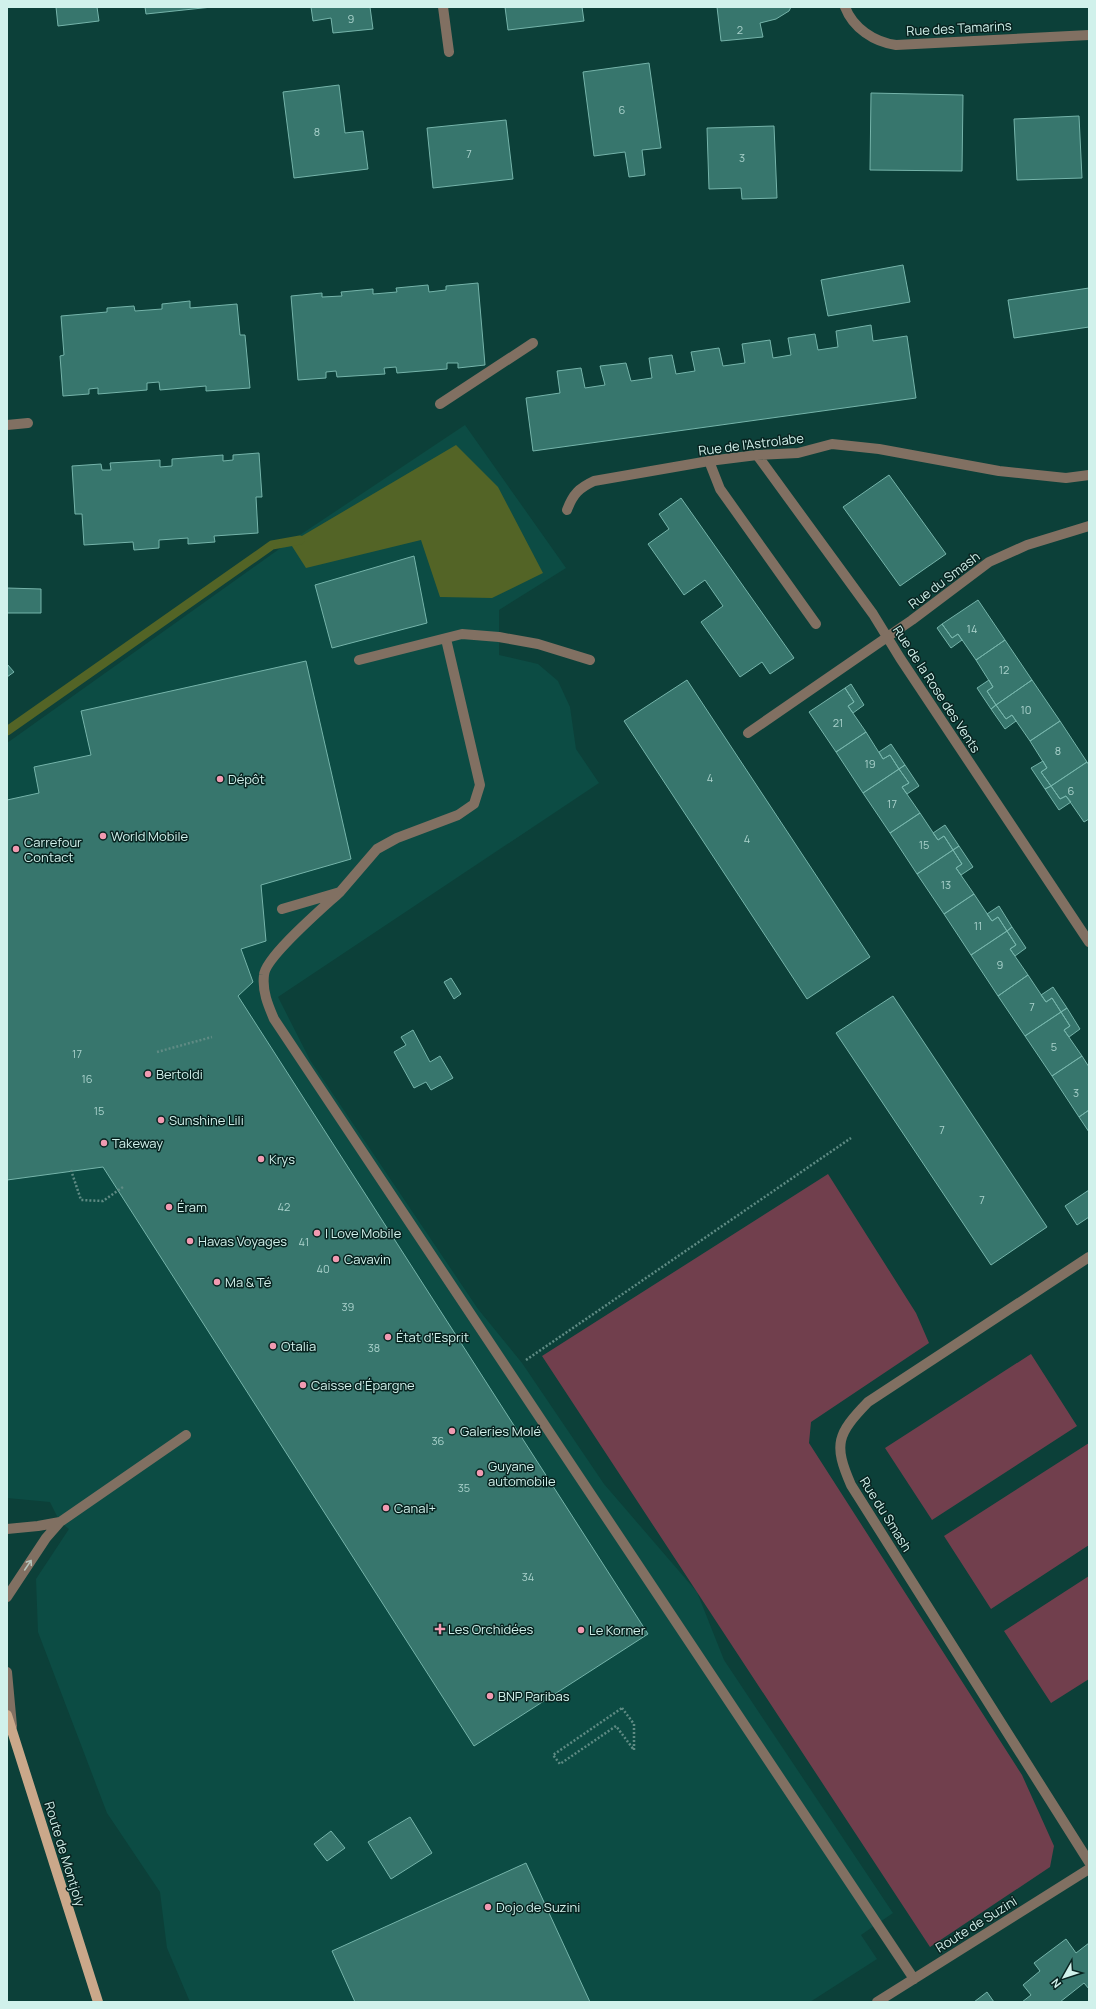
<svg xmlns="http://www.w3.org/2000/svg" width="1096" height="2009" font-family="Manrope,sans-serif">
<rect width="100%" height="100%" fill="#0c4039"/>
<!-- built -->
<path fill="#0c4c44" d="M465,425l101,143 -67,42v45l39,9 20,17 12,26 6,42 23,34 -321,214 32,63 168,249 44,54 82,121 93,108 27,68 169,253 -32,22 16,24 -67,43h-620l-23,-54 -7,-56 -53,-79 -69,-181 -2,-53 33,-50 -9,-7 -10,-20 -43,-4v-755l275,-196z"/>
<!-- green -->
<path fill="#713f4d" d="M828,1174l88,139 13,30 -118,79 -2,21 213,332 32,71 -4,21 -120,80 -388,-591z
M1031,1354l46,72 -145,94 -47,-72z
M1089,1443v102l-98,64 -47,-73z
M1089,1576v103l-38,24 -47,-72z"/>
<!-- water -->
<path fill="#536426" d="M456,445l42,42 45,86 -51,25 -52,-1 -19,-57 -115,28 -16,-25z"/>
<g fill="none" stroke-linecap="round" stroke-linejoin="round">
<!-- stream -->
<path stroke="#536426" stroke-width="9" d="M7,731l265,-186 28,-5"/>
</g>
<!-- building -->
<path fill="#37766d" stroke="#75b4aa" d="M56,7h41l2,14 -41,5z
M145,7h67l-66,7z
M311,7h59l3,22 -40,4 -2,-15 -18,3z
M505,7h77l2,14 -76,9z
M717,7h74l-2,4 -13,8 -16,4 3,14 -42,4z
M649,63l12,85 -19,2 3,25 -16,2 -4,-25 -31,4 -11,-84z
M339,85l6,48 18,-2 5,38 -74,9 -11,-86z
M871,93l92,2 -1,76 -92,-1z
M1079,116l3,62 -65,2 -3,-61z
M506,120l7,59 -80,9 -6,-60z
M774,126l3,72 -35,1 -1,-11 -32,1 -2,-61z
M903,265l7,37 -82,14 -7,-36z
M478,283l7,82 -27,3v-5h-11v6l-50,4 -1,-6 -12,1 1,6 -48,3 -1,-6 -10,1v6l-28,2 -7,-84 31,-3v4l20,-1 -1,-4 32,-3v5l24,-2 -1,-4 32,-3 1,7 17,-2v-4z
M1089,288v39l-75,11 -6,-38z
M190,301v7l47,-4 3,31h5l5,53 -44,3v-5l-46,4 -1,-8 -12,1v7l-49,4v-6l-9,1v5l-26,2 -3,-40 4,-1 -3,-39 46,-4v-4l27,-2 1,5 27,-2v-5z
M871,325l2,16 34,-5 9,62 -383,53 -7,-53 34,-5 -3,-22 24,-3 4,20 20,-3 -5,-19 26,-3 5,18 21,-3 -3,-20 23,-3 4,19 19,-3 -4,-19 28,-4 4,18 22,-3 -3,-19 28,-4 3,18 18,-3 -3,-17 27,-4 3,16 20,-3 -2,-16z
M259,453l3,44h-6l2,36 -44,3 1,6 -27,2v-6l-29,2v8l-25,2 -1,-8 -49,3 -2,-31h-7l-3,-48 29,-2 1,6h9l-1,-7 50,-3v7l12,-1v-7l51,-4v6l10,-1v-5z
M889,475l57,79 -46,32 -57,-79z
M681,498l113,160 -24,16 -8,-12 -22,15 -39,-55 22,-16 -18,-26 -21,15 -36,-51 21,-15 -10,-15z
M414,556l13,67 -95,25 -17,-63z
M7,588l34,1v24h-34z
M978,600l27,40 -29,20 -18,-26 -6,4 -10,-14z
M942,624l10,14 6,-4 4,6 -11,8 -14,-20z
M1005,640l27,40 -36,25 -9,-14 6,-4 -17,-27z
M306,661l45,198 -90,26 5,56 -25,8 12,33 -15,14 410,638 -174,112 -371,-579 -96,13v-380l32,-7 -5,-26 57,-12 -10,-44z
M7,664l7,8 -7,5z
M687,680l183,277 -63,42 -183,-278z
M989,680l4,7 -6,4 9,14 -5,4 -14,-21z
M1032,680l28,41 -30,20 -18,-26 -6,4 -10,-14z
M851,684l13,21 -11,8 -5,-7 6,-4 -9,-14z
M845,688l9,14 -6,4 18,26 -30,20 -27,-40z
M996,705l10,14 6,-4 4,6 -11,8 -14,-20z
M1060,721l27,41 -36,24 -10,-14 6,-4 -17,-27z
M866,732l17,27 7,-4 9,14 -36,24 -27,-41z
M891,744l14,21 -6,4 -9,-14 -7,4 -4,-7z
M1043,761l4,7 -6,4 10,14 -6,3 -14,-21z
M1087,762l2,3v54l-5,3 -18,-26 -6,3 -9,-13z
M905,765l14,21 -12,8 -5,-7 7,-4 -10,-14z
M899,769l10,14 -7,4 18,26 -30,20 -27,-40z
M1051,786l9,13 6,-3 5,6 -12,8 -14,-21z
M920,813l18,27 6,-4 9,14 -36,24 -27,-41z
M945,825l14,21 -6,4 -9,-14 -6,4 -5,-7z
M959,846l14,21 -12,8 -5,-7 6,-4 -9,-14z
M953,850l9,14 -6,4 18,26 -30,20 -27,-40z
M974,894l18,27 6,-4 9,14 -36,24 -27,-41z
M999,906l13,21 -5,4 -9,-14 -6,4 -5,-7z
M1012,927l14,21 -11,8 -5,-7 6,-4 -9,-14z
M1007,931l9,14 -6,4 18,26 -30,21 -27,-41z
M1028,975l18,27 6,-4 9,14 -36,24 -27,-40z
M451,978l10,16 -7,5 -10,-17z
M1053,987l14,21 -6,4 -9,-14 -6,4 -5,-7z
M893,996l154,231 -56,38 -155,-232z
M1067,1008l13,21 -11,8 -5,-7 6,-4 -9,-14z
M1061,1012l9,14 -6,4 18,26 -30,20 -27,-40z
M413,1030l17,32 10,-6 13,22 -22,12 -5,-8 -12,6 -20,-36 12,-7 -5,-8z
M1082,1056l7,11v43l-10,7 -27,-41z
M1089,1110v22l-10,-15z
M1089,1190v27l-12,8 -12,-19z
M410,1817l22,36 -41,26 -23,-37z
M331,1831l14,17 -18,13 -13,-17z
M526,1863l64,139h-235l-23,-51z
M1066,1939l10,14 13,-10v46l-5,-6 -24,19h-38l9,-7 -8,-10 17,-14 -6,-8z
M987,1992l7,10h-20z"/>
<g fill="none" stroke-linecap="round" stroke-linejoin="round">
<!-- path -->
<path stroke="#5f8b84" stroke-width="2.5" stroke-dasharray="2 2" stroke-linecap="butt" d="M157,1052l55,-15
M71,1170l10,30 22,1 20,-14
M526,1360l325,-222
M622,1708l12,16v26l-18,-24 -56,38 -7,-9z"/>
<!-- minor -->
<path stroke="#817062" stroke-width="10" d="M443,7l6,45
M845,7c8,21 29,35 51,38l193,-10
M440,404l93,-61
M7,425l21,-2
M757,455l116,159 27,44 189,284
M709,461l11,28 96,135
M567,510c6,-16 12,-22 27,-29l115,-20 48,-6 41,-2 34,-9 47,5 120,22 67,7 23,-3
M359,660l103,-26 37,3 39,7 52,16
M748,733l164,-113 77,-58 38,-17 62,-19
M340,892c-15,14 -75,65 -76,83 -2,16 4,30 10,44l640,960
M282,909l58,-17 37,-43 20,-11 61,-23 16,-11 6,-19 -34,-146
M1089,1257l-221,145c-31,32 -35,42 -17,83l238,377
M7,1529l31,-3 22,-4
M7,1597l39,-59 14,-16 126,-87
M7,1672l5,54
M877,2002l212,-133"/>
<!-- major -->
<path stroke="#caa88a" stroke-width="10" d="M7,1715l91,287"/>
</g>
<!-- one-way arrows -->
<defs><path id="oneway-shaft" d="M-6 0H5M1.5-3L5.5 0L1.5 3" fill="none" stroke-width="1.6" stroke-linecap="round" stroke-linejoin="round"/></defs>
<use stroke="#b5c4bb" href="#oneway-shaft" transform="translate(28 1565) rotate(-56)"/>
<!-- markers -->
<g fill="#f19ab1" stroke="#082320" stroke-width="1.5">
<circle cx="220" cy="779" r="4"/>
<circle cx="103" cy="836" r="4"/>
<circle cx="16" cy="849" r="4"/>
<circle cx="148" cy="1074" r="4"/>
<circle cx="161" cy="1120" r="4"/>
<circle cx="104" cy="1143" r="4"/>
<circle cx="261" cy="1159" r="4"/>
<circle cx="169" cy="1207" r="4"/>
<circle cx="317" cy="1233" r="4"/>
<circle cx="190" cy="1241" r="4"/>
<circle cx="336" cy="1259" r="4"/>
<circle cx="217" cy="1282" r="4"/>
<circle cx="388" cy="1337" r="4"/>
<circle cx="273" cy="1346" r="4"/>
<circle cx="303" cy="1385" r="4"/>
<circle cx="452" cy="1431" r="4"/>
<circle cx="480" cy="1473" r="4"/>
<circle cx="386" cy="1508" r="4"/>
<path d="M438 1623h4v4h4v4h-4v4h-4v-4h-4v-4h4z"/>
<circle cx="581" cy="1630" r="4"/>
<circle cx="490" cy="1696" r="4"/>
<circle cx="488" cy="1907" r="4"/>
</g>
<g text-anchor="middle" stroke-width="3" stroke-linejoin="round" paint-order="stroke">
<!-- number labels -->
<g font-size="11" fill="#aad2cc">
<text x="351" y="23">9</text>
<text x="740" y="34">2</text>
<text x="622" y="114">6</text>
<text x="317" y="136">8</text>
<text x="469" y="158">7</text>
<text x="742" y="162">3</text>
<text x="972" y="633">14</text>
<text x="1004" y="674">12</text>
<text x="1026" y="714">10</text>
<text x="838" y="727">21</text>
<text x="1058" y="755">8</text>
<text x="870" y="768">19</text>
<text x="710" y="782">4</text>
<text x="1071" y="795">6</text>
<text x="892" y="808">17</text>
<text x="747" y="843">4</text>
<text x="924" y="849">15</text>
<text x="946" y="889">13</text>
<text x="978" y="930">11</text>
<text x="1000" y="969">9</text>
<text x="1032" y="1011">7</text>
<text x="1054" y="1051">5</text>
<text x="77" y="1058">17</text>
<text x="87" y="1083">16</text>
<text x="1076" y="1097">3</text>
<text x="99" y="1115">15</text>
<text x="942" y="1134">7</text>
<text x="982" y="1204">7</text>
<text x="284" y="1211">42</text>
<text x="304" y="1246">41</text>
<text x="323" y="1273">40</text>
<text x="348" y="1311">39</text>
<text x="374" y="1352">38</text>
<text x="438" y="1445">36</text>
<text x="464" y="1492">35</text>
<text x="528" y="1581">34</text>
</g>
<!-- street labels -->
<g font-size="13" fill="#d1f1eb" stroke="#082320">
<text transform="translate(959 28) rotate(-3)" y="5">Rue des Tamarins</text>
<text transform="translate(751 444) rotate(-7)" y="5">Rue de l’Astrolabe</text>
<text transform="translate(944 580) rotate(-37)" y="5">Rue du Smash</text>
<text transform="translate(937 689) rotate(57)" y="5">Rue de la Rose des Vents</text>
<text transform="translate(886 1514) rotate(58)" y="5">Rue du Smash</text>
<text transform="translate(65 1854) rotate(73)" y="5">Route de Montjoly</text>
<text transform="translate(976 1924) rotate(-32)" y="5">Route de Suzini</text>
</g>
<!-- poi labels -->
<g font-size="13" fill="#d1f1eb" stroke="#082320" text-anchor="start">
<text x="228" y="784">Dépôt</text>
<text x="111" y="841">World Mobile</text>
<text x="24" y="847">Carrefour<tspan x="24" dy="15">Contact</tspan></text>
<text x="156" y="1079">Bertoldi</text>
<text x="169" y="1125">Sunshine Lili</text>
<text x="112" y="1148">Takeway</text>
<text x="269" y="1164">Krys</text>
<text x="177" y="1212">Éram</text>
<text x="325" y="1238">I Love Mobile</text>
<text x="198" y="1246">Havas Voyages</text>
<text x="344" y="1264">Cavavin</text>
<text x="225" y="1287">Ma &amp; Té</text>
<text x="396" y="1342">État d'Esprit</text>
<text x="281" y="1351">Otalia</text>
<text x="311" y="1390">Caisse d’Épargne</text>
<text x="460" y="1436">Galeries Molé</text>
<text x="488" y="1471">Guyane<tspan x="488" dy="15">automobile</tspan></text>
<text x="394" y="1513">Canal+</text>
<text x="448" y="1634">Les Orchidées</text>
<text x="589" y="1635">Le Korner</text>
<text x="498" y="1701">BNP Paribas</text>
<text x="496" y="1912">Dojo de Suzini</text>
</g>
</g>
<!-- border -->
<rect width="1096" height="2009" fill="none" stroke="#d1f1eb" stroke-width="16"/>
<!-- north arrow -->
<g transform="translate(1064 1977) rotate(231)" stroke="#082320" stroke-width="3" paint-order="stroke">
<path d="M0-3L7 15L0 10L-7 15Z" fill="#d1f1eb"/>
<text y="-6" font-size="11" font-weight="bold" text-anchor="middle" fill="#d1f1eb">N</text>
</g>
</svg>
